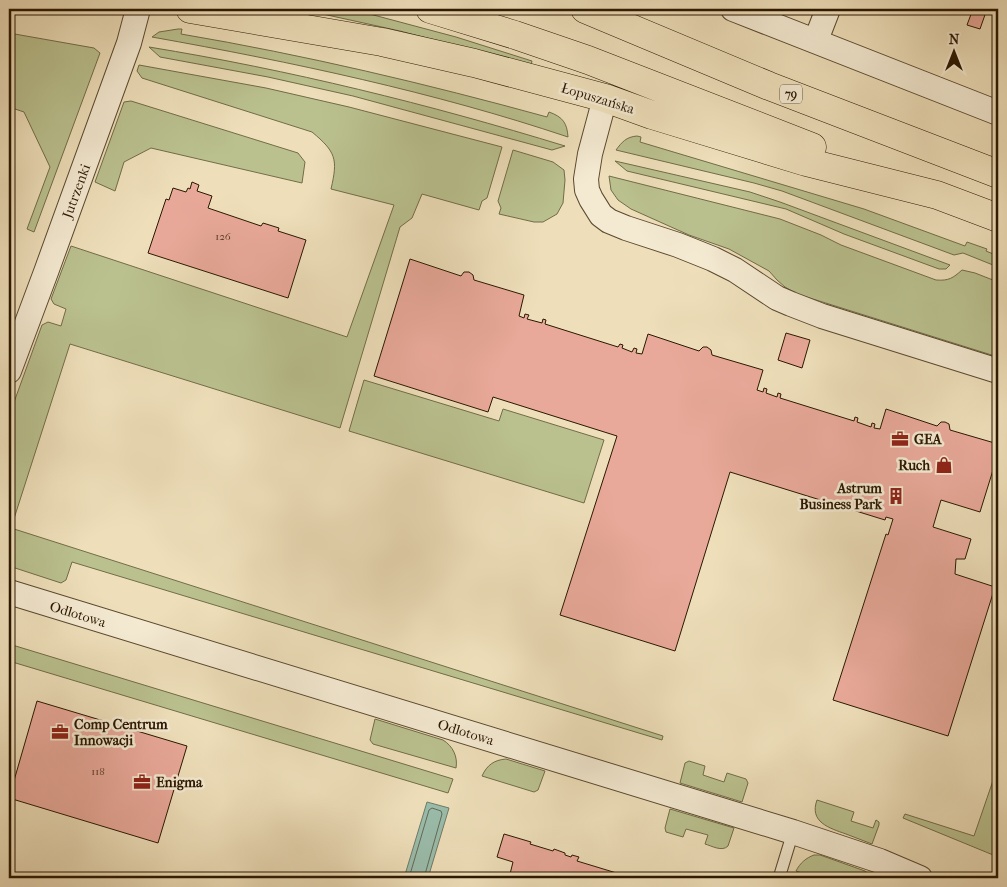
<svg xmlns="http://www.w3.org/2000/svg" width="1007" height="887" font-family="'IM FELL French Canon',serif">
<rect width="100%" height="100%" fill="#eedfba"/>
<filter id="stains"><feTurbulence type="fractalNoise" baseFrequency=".004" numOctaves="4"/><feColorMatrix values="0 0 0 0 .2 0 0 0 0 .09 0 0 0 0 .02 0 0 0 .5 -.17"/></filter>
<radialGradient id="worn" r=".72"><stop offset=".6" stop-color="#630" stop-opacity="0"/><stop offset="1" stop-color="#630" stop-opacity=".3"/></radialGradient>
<!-- green -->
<path fill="#bac18f" stroke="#726c48" d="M300,9h51l105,28 76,24 -1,4 -131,-34z
M178,29h4l-1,5c124,21 246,50 366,83l2,-5c14,5 18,11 19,25 -134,-45 -276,-75 -416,-100l7,-5z
M9,33l85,15 6,5 -66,179 -7,-3 23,-62 -26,-55 -15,-5z
M149,47c141,23 279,57 416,99l-13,4 -199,-54 -85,-19 -108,-20z
M139,65l127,23 83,19 153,40 -15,51 -5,3 -3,9 -57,-16 -10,24 -12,9 -60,201 -270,-84 -59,184 652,208 -1,4 -590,-178 -6,18 -5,3 -52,-17v-150l33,-91 6,-3 13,4 5,-17 -12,-5 -3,-5 20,-53 276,91 47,-132 -63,-16c7,-30 5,-37 -19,-57l-170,-54 -5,-7z
M131,101l167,52 7,9 -3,21 -151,-35 -27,14 -9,29 -20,-9 29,-80z
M637,136l4,1 -1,5 224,67 101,37 2,-4 20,7 -1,2 12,5v11l-35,-14 -9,2 -172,-64 -28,-8 -138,-33c6,-8 10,-13 21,-14z
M513,150l40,12 11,8 1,10 -2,23 -6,11 -14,8h-9l-35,-8 2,-6 -3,-7z
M615,161l135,31 30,10 170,63 -4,4h-7l-95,-35 -58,-25 -159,-38z
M609,176l171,43 41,16 20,10 95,35c13,1 17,-2 26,-10l13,3 23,9v75l-201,-63 -12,-7 -8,-7 -8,-9 -40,-22 -40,-14 -58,-26 -13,-9 -7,-10z
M364,380l135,41 4,-12 101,31 -20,63 -235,-72z
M9,644l444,135 -5,14 -439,-132z
M375,719l68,21c10,6 15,17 13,28l-83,-24 -3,-4z
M506,759l39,12 -7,19 -4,2 -52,-16c5,-11 12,-16 24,-17z
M689,761l16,5 -2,9 21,7 3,-9 19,6 2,4 -6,19 -62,-19 5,-20z
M998,766v91l-95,-39 2,-4 69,22z
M817,800l37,12 -3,9 22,7 3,-8 3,2v3l-7,19c-9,-3 -17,-7 -26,-10 -17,-6 -37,-12 -29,-34z
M670,809l64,19 -6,18c-6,6 -16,0 -23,-2l3,-9 -22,-6 -3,8 -17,-5 -1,-4z
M814,855h6l45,16 4,3 1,4h-53l-21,-7c4,-8 10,-13 18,-16z"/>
<!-- water -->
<path fill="#9abdac" stroke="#6d7b68" d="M427,802l22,6 -21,70h-24z"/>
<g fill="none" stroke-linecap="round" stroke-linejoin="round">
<!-- shore -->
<path stroke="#626a56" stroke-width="1" d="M409,878l20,-68 3,-2 9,3 1,3 -18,64"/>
</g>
<!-- building -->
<path fill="#e9a99a" stroke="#2a1701" d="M973,9h14l-7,20 -13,-4z
M192,182l7,3 -2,6 15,5 -4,12 53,18 2,-3 16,5 -1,3 28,9 -18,58 -140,-45 18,-54 3,1 4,-12 13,4 2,-4 2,1z
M410,259l51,17 3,-4h5l4,3 1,5 50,15 -5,21 5,2 1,-4 4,1 -2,4 15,4 1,-4 3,1 -1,4 73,23 2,-3 3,1 -1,3 10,4 2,-4 3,1 -1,4 6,1 6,-20 51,17 4,-4h4l4,3 1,5 51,15 -6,20 6,2 1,-4 3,1 -1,4 11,4 1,-4 3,1 -1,4 74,23 1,-4 3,1 -1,4 14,5 1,-4 3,1 -1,4 6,1 6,-20 51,17 4,-4h4l4,2 1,6 48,14v10l-18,58 -39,-12 -8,27 38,12 -6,20h-9l-1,15 40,13 -47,149 -115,-36 53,-166 2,1 5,-16 -7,-2 -1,3 -155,-48 -55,179 -115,-36 57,-179 -124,-39 -5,15 -114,-36z
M786,333l24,7 -8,28 -24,-8z
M37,701l150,45 -29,97 -149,-45z
M504,834l27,8 -1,2 23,7 1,-2 11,4v2l6,2 1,-2 7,2 -2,4 56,17h-124l4,-16 -16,-5z"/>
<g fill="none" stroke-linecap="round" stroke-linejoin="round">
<!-- service casing -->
<g stroke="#5b492f" stroke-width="13">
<path id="service" d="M779,878l14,-46"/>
</g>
<!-- minor casing -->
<g stroke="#5b492f" stroke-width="26">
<path id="minor" d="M733,9l265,104
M816,40l12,-31
M605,98l-15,56 -4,25 1,11 4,9 10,16 8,6 17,7 52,17 35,14 22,11 42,28 14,6 31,12 176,55
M9,371l37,-99 83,-229 9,-34
M9,592l784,240 87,29 40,17"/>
</g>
<!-- primary casing -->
<g stroke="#2a1701" stroke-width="29">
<path id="primary" d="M190,9l192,33 92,21 131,35 47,17 154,47 131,33 61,23
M430,9l85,26 73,25 224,87
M585,9l184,77 229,88"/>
</g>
<!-- service -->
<use href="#service" stroke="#f4ead2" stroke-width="11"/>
<!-- minor -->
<use href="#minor" stroke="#f4ead2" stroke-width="24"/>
<!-- primary -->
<use href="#primary" stroke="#eedfba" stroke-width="28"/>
</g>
<!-- icons -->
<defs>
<g id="office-bare" transform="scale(1.35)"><path d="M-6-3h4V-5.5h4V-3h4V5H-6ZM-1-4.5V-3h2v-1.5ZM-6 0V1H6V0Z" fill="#8f2418" stroke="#f4ead2" stroke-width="2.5" paint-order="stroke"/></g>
<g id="shop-bare" transform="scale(1.35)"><path d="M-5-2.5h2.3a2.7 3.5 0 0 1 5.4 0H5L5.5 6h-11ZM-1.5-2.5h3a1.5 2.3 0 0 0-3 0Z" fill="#8f2418" stroke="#f4ead2" stroke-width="2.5" paint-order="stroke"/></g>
<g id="building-bare" transform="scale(1.35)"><path d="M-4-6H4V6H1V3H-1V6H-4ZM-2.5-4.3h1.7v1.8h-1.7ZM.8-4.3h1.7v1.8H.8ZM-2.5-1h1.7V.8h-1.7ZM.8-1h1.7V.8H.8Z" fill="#8f2418" stroke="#f4ead2" stroke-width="2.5" paint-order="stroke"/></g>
</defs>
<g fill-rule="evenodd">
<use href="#office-bare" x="900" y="439"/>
<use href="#shop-bare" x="944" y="465"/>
<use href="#building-bare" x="896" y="496"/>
<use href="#office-bare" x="60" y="732"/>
<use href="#office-bare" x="142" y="782"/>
</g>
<g text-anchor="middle" stroke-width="5" stroke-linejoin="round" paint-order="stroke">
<!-- number labels -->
<g font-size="11" fill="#5a3c27">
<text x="223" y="240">126</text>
<text x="98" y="775">118</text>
</g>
<!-- shield labels -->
<rect fill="#f4ead2" stroke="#675640" stroke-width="1" x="780" y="84.5" width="22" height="19" rx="4"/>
<g font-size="12" font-weight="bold" fill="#2a1701">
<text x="791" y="98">79</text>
</g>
<!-- street labels -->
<g font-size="14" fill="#2a1701" stroke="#f4ead2">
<text transform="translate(598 98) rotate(17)" y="5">Łopuszańska</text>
<text transform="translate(76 191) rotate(-70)" y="5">Jutrzenki</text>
<text transform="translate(78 614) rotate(17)" y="5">Odlotowa</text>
<text transform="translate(466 732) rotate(17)" y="5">Odlotowa</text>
</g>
<!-- poi labels -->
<g font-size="14" font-weight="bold" fill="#2a1701" stroke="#f4ead2" text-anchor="start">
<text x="914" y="444">GEA</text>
<text x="930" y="470" text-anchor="end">Ruch</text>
<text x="882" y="493" text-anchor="end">Astrum<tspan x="882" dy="16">Business Park</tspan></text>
<text x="74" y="729">Comp Centrum<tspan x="74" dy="16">Innowacji</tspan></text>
<text x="156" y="787">Enigma</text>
</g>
</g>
<!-- margin -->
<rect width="1007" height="887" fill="none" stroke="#eedfba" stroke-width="30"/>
<rect x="10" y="10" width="987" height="867" fill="none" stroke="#2a1701" stroke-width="2.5"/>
<rect x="15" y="15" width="977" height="857" fill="none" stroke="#2a1701"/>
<!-- north arrow -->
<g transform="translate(954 52)" stroke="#f4ead2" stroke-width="4" paint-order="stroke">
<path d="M0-4L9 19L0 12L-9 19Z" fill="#2a1701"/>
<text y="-8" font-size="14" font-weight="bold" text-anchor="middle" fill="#2a1701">N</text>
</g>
<rect width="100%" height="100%" filter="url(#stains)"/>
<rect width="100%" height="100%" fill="url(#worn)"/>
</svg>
